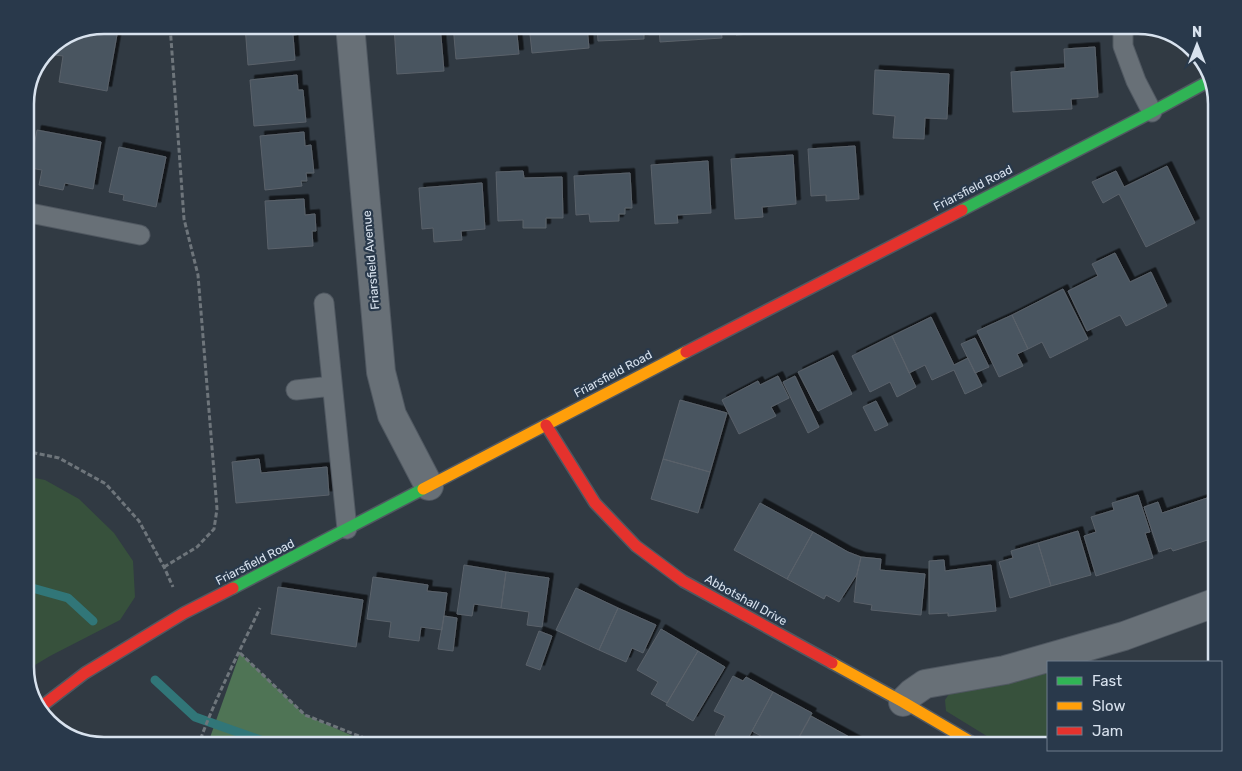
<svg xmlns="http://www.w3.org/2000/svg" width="1242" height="771" font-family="Rubik,sans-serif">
<defs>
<filter id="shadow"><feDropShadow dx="4.5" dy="-4.5" stdDeviation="0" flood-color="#0009"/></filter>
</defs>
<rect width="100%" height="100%" fill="#313a43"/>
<!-- green -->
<path fill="#37513c" d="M25,476l20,4 34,19 35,34 19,28 2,36 -15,23 -70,36 -25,15z
M1048,669v77h-45l-57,-35 -1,-11 6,-9z"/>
<!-- forest -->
<path fill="#4f7455" d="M240,653l65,62 71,31h-169z"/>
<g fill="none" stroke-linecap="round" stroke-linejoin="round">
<!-- stream -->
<path stroke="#317678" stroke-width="9" d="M25,586l43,12 25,23
M155,680l40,37 82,29"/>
</g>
<!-- building -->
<path fill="#4a5460" stroke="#5a626a" filter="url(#shadow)" d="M245,25h55l1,9 -8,1 2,25 -47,5z
M394,25h46l4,46 -47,3z
M453,25h63l3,29 -63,5z
M529,25h58l2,23 -57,5z
M597,25h47v14l-46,2z
M659,25h62l1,13 -62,4z
M735,25h60v6l-59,4z
M102,26l16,3 -11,62 -48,-9 4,-26 -8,-1 2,-11z
M1095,47l3,50 -27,2 1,10 -59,3 -2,-40 54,-4 -1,-19z
M875,70l74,4 -2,45 -22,-1 -1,21 -31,-1 2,-22 -22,-2z
M297,75l1,15h5l3,32 -52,4 -4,-46z
M37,130l64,12 -8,47 -28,-6 -2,7 -24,-5 3,-15 -12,-2z
M304,132l1,14 6,-1 3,28h-8l1,8h-6l1,5 -37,4 -5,-54z
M855,146l4,53 -33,2v-6l-15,1 -3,-47z
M119,147l47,10 -10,50 -33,-7 1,-5 -15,-3z
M793,155l3,49 -34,3 1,10 -28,2 -4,-60z
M708,161l3,52 -34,2 1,8 -23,1 -4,-59z
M1167,166l28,57 -49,24 -27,-53 -16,9 -11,-21 24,-11 8,16z
M523,171l1,7 38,-1 1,41h-17v10h-23v-8l-25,1 -2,-49z
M630,173l2,35h-7v6h-6v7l-29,1 -1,-8 -13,1 -2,-39z
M482,183l3,46 -24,2 1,9 -28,2 -1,-14 -11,1 -3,-41z
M304,199l1,16 10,-1 1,17h-4l1,15 -45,3 -3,-48z
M1115,253l15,29 21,-10 16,34 -41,20 -6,-11 -33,16 -19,-40 30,-15 -6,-12z
M1063,289l25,50 -38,19 -8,-16 -14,7 -16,-34z
M1012,315l16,34 -11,5 6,12 -24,11 -22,-46z
M931,317l23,48 14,-7 14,28 -17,8 -11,-24 -22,10 -7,-15 -16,8 -17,-37z
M892,336l24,51 -19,10 -7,-15 -20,10 -18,-36z
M975,338l14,29 -14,6 -14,-29z
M833,355l19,39 -34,17 -20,-39z
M778,376l11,22 -18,9 5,9 -37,18 -17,-34 36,-19 2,4z
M795,376l24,51 -11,6 -25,-51z
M680,400l47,13 -17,59 -47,-13z
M876,401l12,24 -13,6 -12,-24z
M259,459l2,14 66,-6 2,28 -93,8 -4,-41z
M663,459l47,13 -12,41 -47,-14z
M1138,495l12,37 -5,1 8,25 -57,18 -12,-40 12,-4 -5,-15 23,-7 -2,-7z
M1207,498l10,31v8l-44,14 -2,-3 -12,4 -15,-45 14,-5 4,11z
M760,503l53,29 -26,47 -53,-29z
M1078,531l13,44 -40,11 -13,-43z
M813,532l35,20 13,5 -4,17 -18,28 -13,-7 -2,4 -37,-20z
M1038,543l13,43 -41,12 -11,-36 14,-4 -2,-7z
M861,557l20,2 -1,11 45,4 -4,41 -50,-5 1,-5 -18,-3 3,-28z
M944,560l1,11 46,-6 5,46 -48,5v-3l-19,1v-53z
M464,565l42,7 -5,36 -27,-4 -2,12 -15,-2z
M506,572l43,6 -7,49 -15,-2 2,-13 -28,-4z
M373,577l55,8 -1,6 20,2 -5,37 -21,-3 -2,14 -30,-4 2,-15 -24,-3z
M278,587l85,13 -7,47 -85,-13z
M576,588l42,20 -19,42 -43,-20z
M618,608l38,17 -13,28 -11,-5 -6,14 -27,-12z
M444,616l13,2 -4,33 -15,-2z
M661,629l37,22 -31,52 -16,-9 7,-12 -21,-12z
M539,631l13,5 -12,34 -14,-5z
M698,651l27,16 -32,54 -27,-16z
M733,676l10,5 3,-4 27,15 -29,54h-9l-20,-11 10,-19 -11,-5z
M773,692l39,21 -18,33h-22l1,-3 -21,-12z
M811,716l53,29 -1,1h-61l-6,-3z"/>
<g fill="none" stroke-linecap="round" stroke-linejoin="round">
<!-- lane casing -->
<g stroke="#505861" stroke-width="21">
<path id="lane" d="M1123,25v21l13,35 16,31
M25,212l115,23
M324,303l23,226
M296,390l36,-4"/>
</g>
<!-- street casing -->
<g stroke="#505861" stroke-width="30">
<path id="street" d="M350,25l31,347 11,43 37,71
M903,702l9,-9 13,-9 80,-14 119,-34 93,-34"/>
</g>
<!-- fast casing -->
<g stroke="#505861" stroke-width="14">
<path id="fast" d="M962,210l190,-98 59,-32
M233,588l190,-99"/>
</g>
<!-- slow casing -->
<g stroke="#505861" stroke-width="14">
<path id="slow" d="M423,489l263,-137
M832,663l71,39 75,44"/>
</g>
<!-- jam casing -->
<g stroke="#505861" stroke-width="14">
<path id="jam" d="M686,352l276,-142
M546,425l49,78 41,43 47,35 149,82
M38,709l47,-36 99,-60 49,-25"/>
</g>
<!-- path -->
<path stroke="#6e757b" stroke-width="3" stroke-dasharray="5 2.5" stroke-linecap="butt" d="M25,451l34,7 47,26 33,37 25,46 9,20
M164,567l33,-20 17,-18 3,-20 -19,-234 -14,-56 -14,-194
M240,653l65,62 80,31
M198,746c17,-48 41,-93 62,-138"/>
<!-- lane -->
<use href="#lane" stroke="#687077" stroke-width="19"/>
<!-- street -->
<use href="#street" stroke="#687077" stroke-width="28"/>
<!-- fast -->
<use href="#fast" stroke="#30b455" stroke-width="11"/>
<!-- slow -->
<use href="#slow" stroke="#ff9f0a" stroke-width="11"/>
<!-- jam -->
<use href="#jam" stroke="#e5322d" stroke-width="11"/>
</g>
<g text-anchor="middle" stroke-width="4.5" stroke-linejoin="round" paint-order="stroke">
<!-- street labels -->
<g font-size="12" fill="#d8e2ee" stroke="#29394b">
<text transform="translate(973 188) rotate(-27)" y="4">Friarsfield Road</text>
<text transform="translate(371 260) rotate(-95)" y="4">Friarsfield Avenue</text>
<text transform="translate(613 374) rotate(-28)" y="4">Friarsfield Road</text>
<text transform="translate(255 562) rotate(-27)" y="4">Friarsfield Road</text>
<text transform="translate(746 600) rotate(29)" y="4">Abbotshall Drive</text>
</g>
</g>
<!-- crop -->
<path d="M0 0H1242V771H0ZM104 34H1138A70 70 0 0 1 1208 104V667A70 70 0 0 1 1138 737H104A70 70 0 0 1 34 667V104A70 70 0 0 1 104 34Z" fill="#29394b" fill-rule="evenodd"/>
<path fill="none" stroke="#d8e2ee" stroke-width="2.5" d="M104 34H1138A70 70 0 0 1 1208 104V667A70 70 0 0 1 1138 737H104A70 70 0 0 1 34 667V104A70 70 0 0 1 104 34Z"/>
<!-- legend -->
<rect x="1047" y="661" width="175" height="90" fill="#29394b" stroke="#6f7d8c"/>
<rect x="1057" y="677" width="25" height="8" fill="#30b455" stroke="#6f7d8c"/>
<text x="1092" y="686" font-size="15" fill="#d8e2ee">Fast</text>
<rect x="1057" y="702" width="25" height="8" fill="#ff9f0a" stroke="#6f7d8c"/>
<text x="1092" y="711" font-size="15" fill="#d8e2ee">Slow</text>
<rect x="1057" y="727" width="25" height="8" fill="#e5322d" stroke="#6f7d8c"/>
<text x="1092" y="736" font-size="15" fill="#d8e2ee">Jam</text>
<!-- north arrow -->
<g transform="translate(1197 45)" stroke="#29394b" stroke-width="4" paint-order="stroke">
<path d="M0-4L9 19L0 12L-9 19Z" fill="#d8e2ee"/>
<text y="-8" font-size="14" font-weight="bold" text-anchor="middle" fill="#d8e2ee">N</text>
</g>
</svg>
